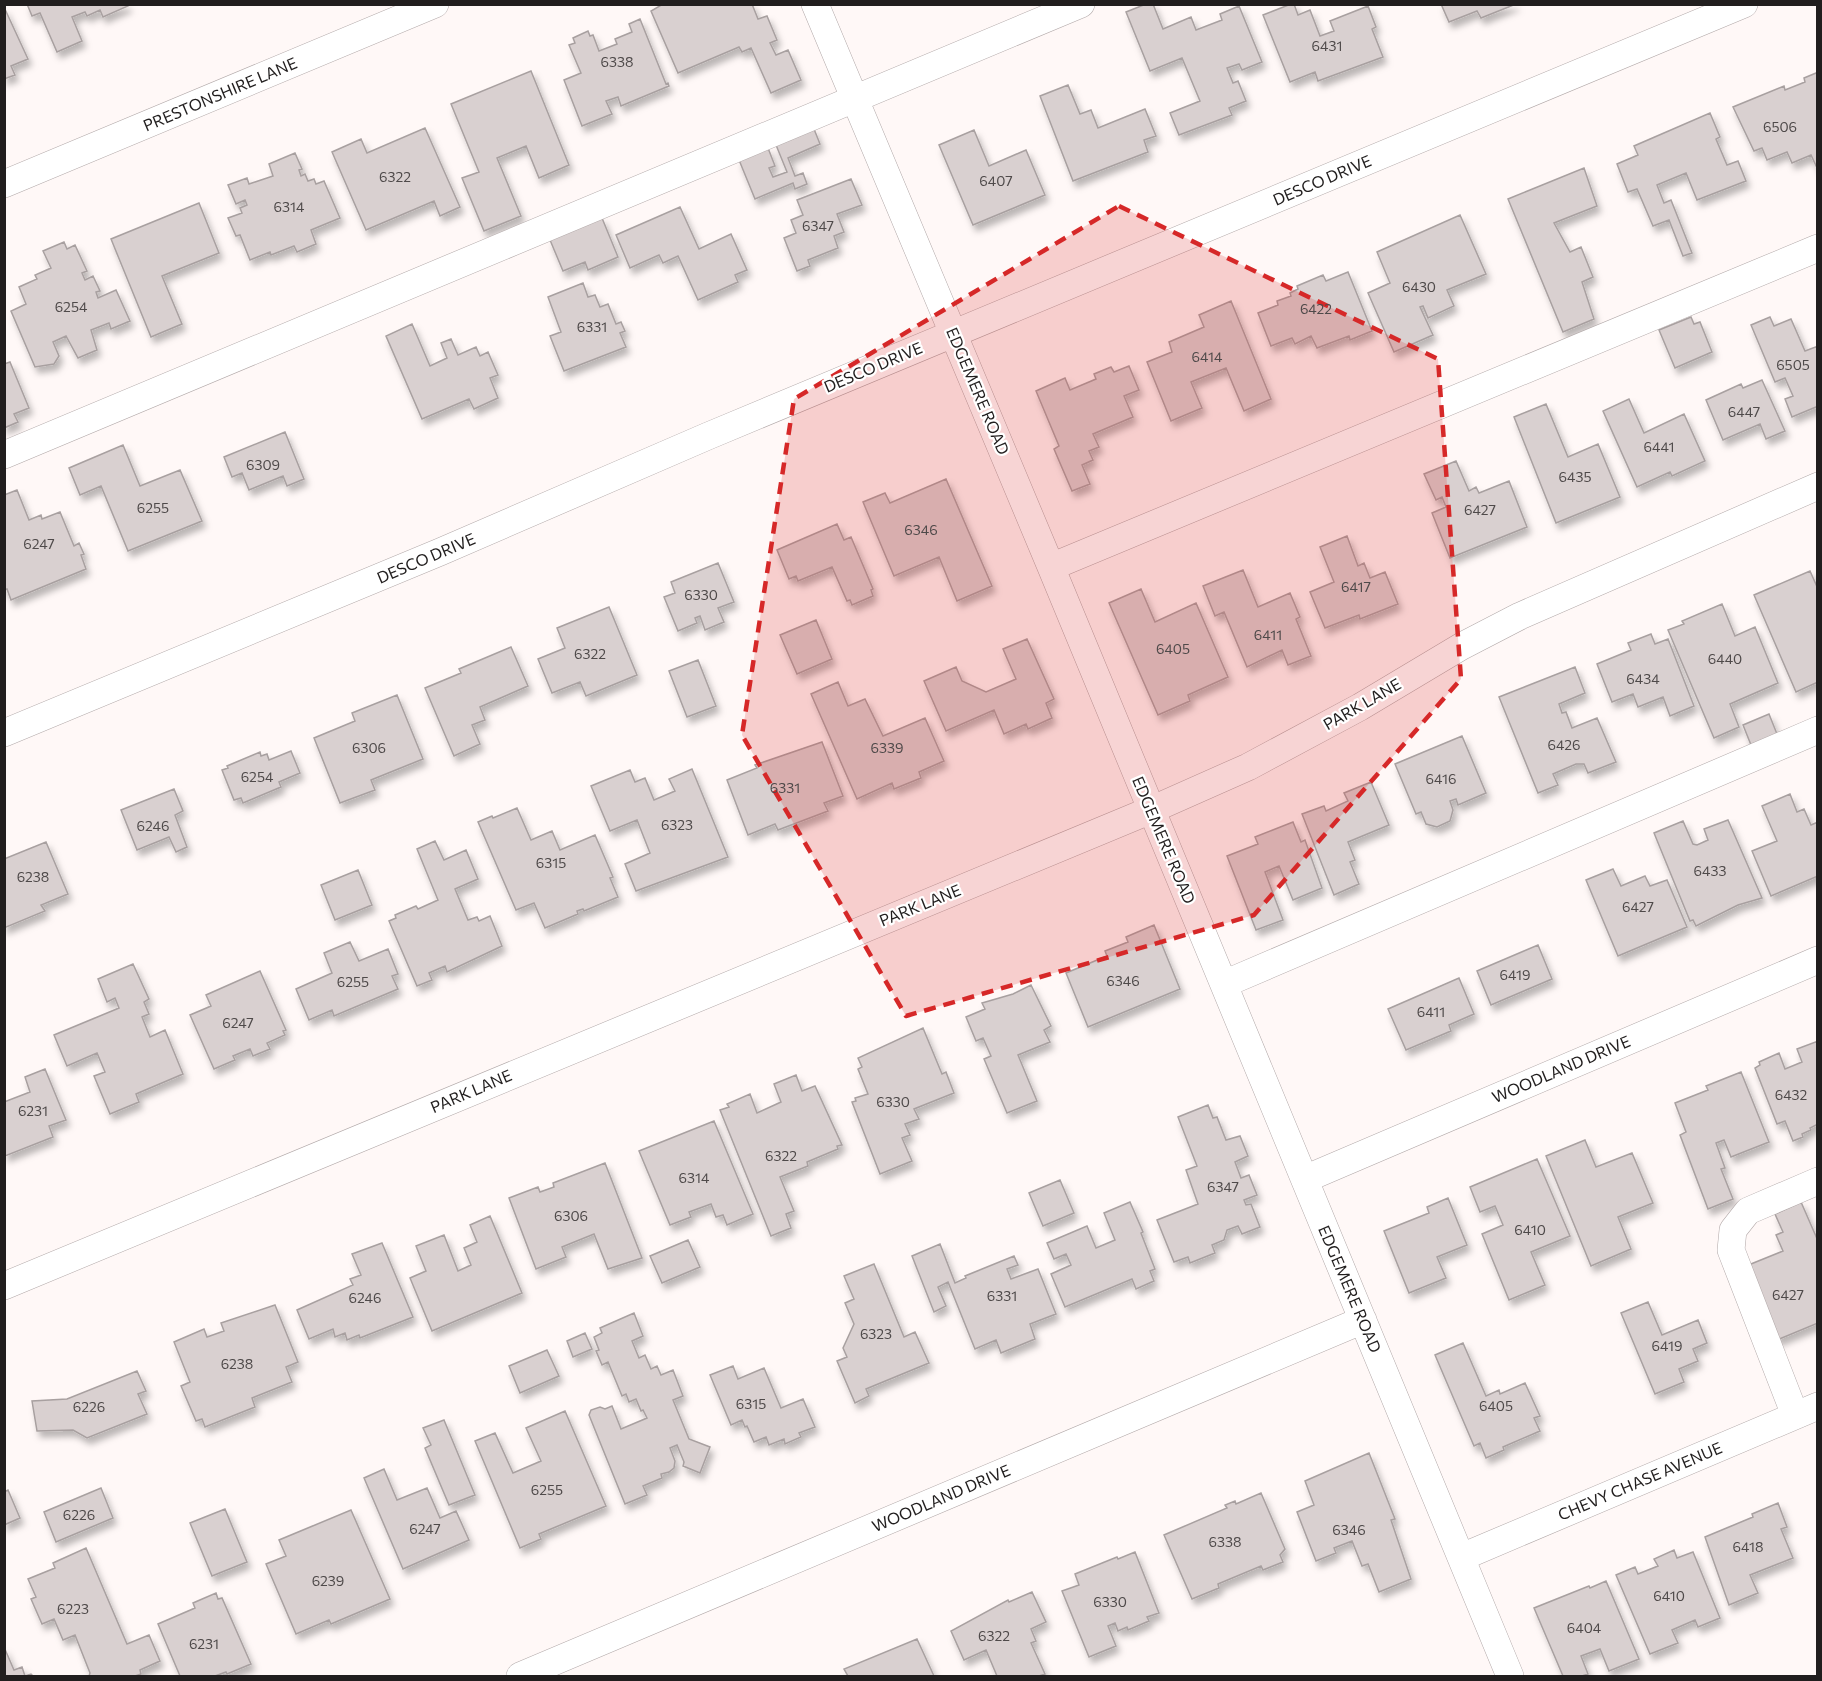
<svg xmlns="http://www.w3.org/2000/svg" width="1822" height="1681" font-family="Commissioner,sans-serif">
<defs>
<filter id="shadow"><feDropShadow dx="3.5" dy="6" stdDeviation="3" flood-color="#0004"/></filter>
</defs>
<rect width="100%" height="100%" fill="#fff8f7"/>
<!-- building -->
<path fill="#d9d0d0" stroke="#a8a0a0" stroke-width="1.5" filter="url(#shadow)" d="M27,4h100l1,2 -25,11 -3,-7 -13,6 -2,-4 -13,5 10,24 -25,11 -17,-39 -8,3z
M663,4h89l6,15 9,-3 10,24 -7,3 6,12 12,-5 13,30 -30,13 -20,-45 -9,4 -3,-5 -61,26 -27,-62z
M1146,4h7l10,25 28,-12 5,13 26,-10 -2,-6 19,-8 23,56 -20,8 -3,-6 -12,4 6,15 5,-2 8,20 -17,7 3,7 -53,20 -9,-22 30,-12 -18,-43 -32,13 -24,-59z
M1291,4h3l4,11 12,-5 10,26 14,-5 -4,-10 38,-15 8,21 -4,2 11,28 -65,24 -3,-9 -25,10 -27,-67z
M1441,4h75l-35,14 -4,-7 -28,11z
M4,7l24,52 -17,7 4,9 -11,4z
M640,19l26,65 2,-1 1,3 -48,20 -3,-9 -12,4 6,13 -30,12 -18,-46 17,-7 -12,-28 6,-2 -2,-5 15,-7 2,5 3,-1 6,16 18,-7 -2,-5 17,-7 -3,-8z
M531,71l38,94 -30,13 -13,-32 -29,12 24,58 -37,15 -22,-53 17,-6 -28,-68z
M1816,73l2,4v93l-7,-15 -19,8 -5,-11 -20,8 -5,-12 -8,3 -21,-44 51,-21 1,4 20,-8 -1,-4z
M1068,85l12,29 11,-4 7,18 47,-19 11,27 -12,4 4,12 -75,29 -33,-85z
M1710,113l10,24 -4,2 11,26 11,-4 8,20 -49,19 -11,-27 -29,12 7,18 7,-3 21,53 -9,3 -14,-36 -16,6 -16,-37 -9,3 -11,-28 21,-9 -4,-9z
M425,128l35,79 -20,9 -6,-15 -68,29 -34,-78 29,-13 6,14z
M814,129l6,15 -32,14 7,18 8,-3 4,11 -12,5 -2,-6 -38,16 -16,-39 29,-12 7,18 -6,2 4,9 14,-5 -11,-27z
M974,130l15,36 37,-16 19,45 -72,30 -34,-80z
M295,153l7,16 -3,1 2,6 4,-2 3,7 6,-2 2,5 8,-3 16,37 -29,12 5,14 -19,8 -3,-6 -23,9 -1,-3 -20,8 -10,-25 -4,1 -8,-18 14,-5 -2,-5 7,-3 -2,-5 -9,4 -8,-19 19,-7 2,6 24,-8 -4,-12z
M1584,168l13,38 -43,17 16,29 11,-5 12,30 -11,5 12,37 -31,13 -55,-133z
M851,179l11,26 -25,9 7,18 -10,4 4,12 -30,12 2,6 -13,5 -13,-33 12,-5 -5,-13 12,-5 -6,-15z
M199,203l20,50 -57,23 20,48 -31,13 -40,-98z
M680,207l19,42 32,-15 16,36 -12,5 3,7 -40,18 -20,-44 -15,7 -4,-8 -29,13 -14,-33z
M1460,215l26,59 -39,16 7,16 -26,12 -5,-12 -3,1 13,28 -39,17 -26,-59 22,-10 -13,-31z
M602,218l16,39 -30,13 -3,-8 -22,9 -13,-31z
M64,242l3,7 8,-4 12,26 -5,2 3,7 8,-4 7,15 -4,1 2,6 18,-8 14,31 -19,8 -2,-6 -18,7 6,20 -19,8 -12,-22 -13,6 6,14 -5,8 -19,3 -24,-56 15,-7 -7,-17 18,-8 -2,-4 16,-7 -8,-17z
M1348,272l24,59 -22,9 -1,-4 -32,12 -6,-12 -16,8 -3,-6 -21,8 -13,-33 20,-8 -1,-4 14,-5 -1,-3 8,-4 -1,-3 26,-11 3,6z
M583,283l5,14 7,-2 5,12 8,-3 8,20 5,-2 4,9 -5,2 6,14 -62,24 -14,-35 11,-4 -13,-35z
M1231,301l40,98 -27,12 -18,-43 -35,14 11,26 -31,13 -24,-59 25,-10 -3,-10 35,-15 -5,-12z
M1691,317l3,7 6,-2 12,30 -37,16 -16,-38z
M1770,317l4,9 17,-7 14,32 13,-5v64l-2,-3 -24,10 -7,-18 8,-3 -8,-18 -10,4 -24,-57z
M412,324l18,42 17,-8 -6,-15 10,-4 7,16 18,-8 4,9 8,-4 10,23 -8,3 8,20 -24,11 -5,-10 -47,20 -36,-83z
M10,362l19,46 -15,6 4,8 -14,6v-64z
M1129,366l10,24 -15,6 9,21 -40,17 6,13 -10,4 4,9 -11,5 8,19 -18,7 -18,-42 5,-3 -23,-55 29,-13 5,12 26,-11 -2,-5 17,-7 3,5z
M1762,380l23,51 -19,8 -6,-15 -37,16 -17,-40 35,-16 2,4z
M1629,399l15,34 40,-19 21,47 -33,15 -2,-4 -33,15 -34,-76z
M1546,404l22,53 30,-13 22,53 -64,26 -42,-106z
M285,432l19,47 -17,7 -4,-10 -34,14 -7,-17 -10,4 -8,-20z
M123,445l17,41 40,-16 22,51 -74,30 -27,-65 -21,9 -11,-27z
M1456,461l13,30 7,-4 3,6 30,-12 18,46 -77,31 -18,-45 14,-6 -4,-10 -6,3 -12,-26z
M946,479l46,107 -35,15 -18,-44 -45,19 -31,-74 22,-9 5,10z
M17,490l12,30 12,-5 1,4 18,-7 14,34 5,-3 5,11 -3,1 5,14 -75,31 -4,-11 -3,1v-95z
M837,524l7,16 7,-3 22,52 -2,1 2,6 -21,9 -2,-5 -3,1 -15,-34 -34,14 -2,-5 -7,3 -12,-29z
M1347,536l11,30 6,-3 6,15 15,-6 13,32 -38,15 -1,-4 -34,13 -15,-36 24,-10 -14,-35z
M718,563l16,39 -16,6 6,14 -19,8 -5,-14 -5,2 2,5 -19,8 -14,-34 11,-4 -4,-11z
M1243,570l15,37 32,-14 10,24 -4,2 15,37 -23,9 -6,-15 -35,17 -23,-55 -9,4 -12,-30z
M1810,571l8,18v93l-22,10 -42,-97z
M1141,589l14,33 41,-19 32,74 -40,18 2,6 -32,14 -49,-112z
M1722,604l13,32 20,-9 23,56 -48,21 9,23 -25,11 -46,-108 16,-6 -2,-3z
M609,607l28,68 -51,21 -6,-14 -28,11 -14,-34 27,-11 -8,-20z
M816,620l16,39 -35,15 -17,-39z
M1651,634l4,10 13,-5 26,67 -24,10 -7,-19 -25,10 -5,-13 -21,8 -15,-38 34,-14 -3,-7z
M1027,639l27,60 -8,4 6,15 -24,11 -2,-5 -22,10 -10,-24 -48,21 -22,-50 32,-14 6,14 24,11 30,-13 -13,-30z
M511,647l17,39 -48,21 5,13 -13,5 8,19 -26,12 -29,-68 36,-15 -2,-4z
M698,660l18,46 -29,11 -18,-46z
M1575,667l10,26 -26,11 3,9 4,-1 6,16 25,-10 19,44 -28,11 -4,-9h-8l-23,10 5,11 -20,8 -39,-96z
M838,682l10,24 17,-7 18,37 42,-18 19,43 -25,11 2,6 -27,11 -2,-6 -35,16 -46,-105z
M397,695l26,64 -52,21 4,10 -35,13 -26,-65 41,-17 -3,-8z
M1769,714l8,20 -26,11 -8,-20z
M1462,736l24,57 -28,12 -2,-6 -6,2 3,9 -3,11 -13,6 -11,-3 -5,-12 -5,2 -21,-50z
M822,742l21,54 -19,7 4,8 -50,19 -3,-6 -27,11 -21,-55 30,-12 -2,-3z
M291,751l9,22 -21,9 2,5 -38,16 -2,-5 -7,2 -12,-30 6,-2 -1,-2 33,-14 1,4 6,-2 2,6z
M692,769l36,88 -92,34 -11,-27 25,-11 -13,-33 -27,11 -19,-45 39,-16 5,12 10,-4 9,22 21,-9 -6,-12z
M1371,782l18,43 -41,17 7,18 -5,2 9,22 -25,11 -32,-81 22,-8 2,5 22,-10 -4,-8z
M174,789l9,22 -8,4 12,32 -11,5 -7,-15 -32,13 -16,-40z
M1790,794l7,18 7,-3 7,16 7,-3v54l-47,20 -19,-45 25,-10 -15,-35z
M517,808l14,32 21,-9 8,19 35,-15 18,42 -3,1 8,19 -34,14 -1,-2 -6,2 1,3 -33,14 -11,-25 -18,7 -38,-88 14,-6 1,2z
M1728,820l34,78 -24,7 -42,21 -3,-6 -3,1 -36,-88 29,-12 10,23 4,1 11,-5 -4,-11z
M1293,822l8,20 4,-2 17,48 -29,12 -14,-34 -14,6 18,48 -27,10 -29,-74 31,-12 -3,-7z
M435,841l9,19 22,-10 12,29 -23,10 13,31 9,-3 2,4 11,-5 12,30 -55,26 -2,-6 -16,7 3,7 -15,6 -28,-65 7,-3 -1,-3 21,-9 2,3 20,-9 -21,-51z
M46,842l22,52 -27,11 4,6 -41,17v-69z
M1613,869l8,17 24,-10 5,10 17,-6 20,47 -69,29 -32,-76z
M358,870l14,35 -37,15 -14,-35z
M1154,925l26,64 -92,38 -22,-54 41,-17 -2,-5 23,-9 -2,-5z
M350,942l9,19 29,-12 10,25 -6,2 6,13 -64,27 -2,-6 -23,10 -13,-31 36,-16 -8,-20z
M1538,945l14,34 -61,26 -14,-34z
M133,964l16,35 -5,3 5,12 -7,3 8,20 15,-7 18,44 -47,20 3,8 -29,12 -16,-38 11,-4 -8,-19 -30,13 -13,-31 65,-27 -4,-10 -8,4 -9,-23z
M260,971l26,59 -3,1 2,4 -18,8 3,6 -17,7 -3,-7 -17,7 2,4 -21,9 -24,-54 21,-9 -5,-11z
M1459,978l15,36 -25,11 2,6 -45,19 -18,-41z
M1031,985l20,41 -7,4 6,12 -32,13 19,46 -30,12 -23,-54 7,-3 -8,-18 -7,3 -10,-24 19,-8 -3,-6 31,-9z
M923,1028l19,46 4,-2 8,21 -40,16 5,10 -14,5 5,11 -8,3 10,23 -32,13 -28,-72 4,-1 -1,-3 13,-4 -10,-25 4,-2 -4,-9z
M1818,1041v83l-8,4 1,2 -9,4 1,3 -10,4 -8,-20 -8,3 -22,-56 5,-3 -1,-3 20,-9 6,16 17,-7 -5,-13z
M45,1069l21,51 -17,6 4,11 -48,19 -1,-54 26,-10 -5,-15z
M1741,1072l28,70 -38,15 -7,-17 -8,3 9,25 -4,1 12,30 -25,10 -28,-74 6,-3 -11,-29 33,-13 -2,-4z
M796,1075l6,16 13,-5 27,59 -5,1 1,3 -31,13 1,4 -28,11 14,34 -8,3 5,14 -20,8 -51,-126 9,-3 -2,-3 23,-10 7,19 24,-11 -7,-18z
M1208,1105l5,13 4,-1 9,23 14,-4 8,20 -13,6 6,16 8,-3 8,20 -13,5 2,5 5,-1 9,23 -18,7 -4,-8 -11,4 -3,10 -12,5 3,8 -25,10 -2,-6 -14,5 -17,-42 41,-16 -12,-34 11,-4 -19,-49z
M714,1121l39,93 -26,11 -4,-10 -7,2 -5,-13 -22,8 2,5 -21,8 -31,-74z
M1585,1140l11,27 36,-14 21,50 -35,14 13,32 -40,17 -45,-110z
M1537,1159l33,77 -39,16 14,33 -36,15 -27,-66 21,-9 -8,-19 -15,6 -10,-25z
M605,1163l37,95 -34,11 -14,-35 -32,13 4,10 -30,12 -27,-71 29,-11 2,5 14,-5 -1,-4z
M1060,1180l14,33 -31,13 -14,-33z
M1448,1198l19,47 -30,12 9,21 -37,15 -25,-62 45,-18 -2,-6z
M1130,1202l13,30 -2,1 14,36 -5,2 4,10 -18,8 -4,-10 -67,28 -14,-33 20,-9 -5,-11 -12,5 -7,-16 40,-17 9,22 19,-8 -11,-27z
M1801,1202l17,39v82l-41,17 -31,-74 37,-15 -7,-16 7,-3 -8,-18z
M490,1216l32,77 -90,38 -22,-53 16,-7 -10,-25 28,-11 14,36 13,-6 -7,-17 13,-6 -7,-17z
M688,1240l12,27 -38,16 -12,-27z
M382,1243l31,74 -53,21 -1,-3 -12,5 -2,-7 -10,4 -2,-8 -24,10 -12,-29 56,-25 -3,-6 11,-4 -9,-21z
M940,1244l15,39 11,-5 -1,-2 49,-20 4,9 -11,4 4,10 27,-10 18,45 -26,10 5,15 -34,14 -5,-13 -21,9 -27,-67 -10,5 8,19 -12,6 -22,-56z
M874,1264l30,73 11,-5 14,31 -63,26 3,7 -14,7 -18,-42 10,-4 -4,-9 11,-24 -9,-21 9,-4 -10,-23z
M1648,1302l14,33 36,-15 9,23 -14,6 5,12 -19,8 5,13 -29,12 -34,-81z
M275,1305l23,57 -12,5 6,15 -40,16 3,9 -50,20 -3,-8 -6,2 -15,-35 9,-4 -16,-40 30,-13 3,8 17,-6 -3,-8z
M634,1313l9,23 -11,5 7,17 6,-3 6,14 6,-3 4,9 12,-5 10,26 -10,4 16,39 21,8 -10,26 -17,-7 1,-4 -7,-17 -7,3 5,13 -1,7 -5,4 -8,2 1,4 -19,8 4,9 -22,9 -36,-89 2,-5 9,-3 5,2 7,-3 9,23 26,-11 -4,-8 -2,1 -5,-12 -7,3 -3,-8 -4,2 -14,-34 -6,3 -6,-14 3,-1 -5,-13 8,-4 -2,-5z
M585,1333l7,16 -19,8 -6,-16z
M1463,1343l23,53 13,-6 1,4 25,-11 15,33 -6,2 6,13 -37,16 1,3 -18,8 -6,-15 -6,3 -39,-91z
M547,1350l12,26 -39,17 -11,-27z
M733,1366l5,13 26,-11 17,40 22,-9 12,28 -16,6 2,4 -16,7 -1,-5 -15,6 -3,-8 -12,5 -7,-16 -2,1 -3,-7 -11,5 -21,-50z
M137,1371l9,20 -8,3 9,20 -60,24 -14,-8 -36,1 -5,-30 35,-2z
M565,1411l41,95 -67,28 2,5 -21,9 -45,-107 20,-8 18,40 28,-12 -15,-33z
M444,1420l31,75 -26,10 -24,-57 6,-3 -8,-17z
M1369,1453l26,66 -4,1 20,59 -32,13 -11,-28 -6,2 -10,-25 -18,7 2,5 -20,8 -19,-49 17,-7 -9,-24z
M384,1469l13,31 30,-12 13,30 16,-7 13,29 -66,29 -39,-91z
M101,1488l12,30 -57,24 -12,-30z
M8,1490l12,28 -16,7v-33z
M1261,1493l24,56 -5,6 3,7 -20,8 -2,-4 -43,18 1,4 -27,11 -28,-64 63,-27 -2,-3 10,-4 1,3z
M1778,1503l9,24 -6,2 12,29 -43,17 8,18 -29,12 -24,-68 48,-20 -1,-3z
M225,1509l22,53 -35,14 -22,-53z
M351,1510l39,89 -59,25 -2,-4 -33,14 -30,-70 20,-8 -7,-16z
M86,1548l41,96 22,-9 11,26 -20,9 1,4 -6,2h-46l1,-3 -15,-38 -12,5 -9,-21 -12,5 -11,-25 5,-2 -8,-18 27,-11 -2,-5z
M1674,1550l3,8 16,-6 27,66 -22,9 -3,-7 -23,10 6,13 -28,11 -34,-79 19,-8 3,7 20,-8 -4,-7z
M1135,1552l24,61 -12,4 2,4 -21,9 -1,-3 -9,4 -3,-8 -7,3 8,20 -27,11 -27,-66 17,-6 -4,-11 42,-17 1,2z
M1606,1581l33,78 -30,12 -9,-22 -19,7 7,18 -6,2h-19l-29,-68 55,-22 1,2z
M1032,1592l14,30 -15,7 5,12 -5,2 14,31 -6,2h-42l-11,-26 -22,10 -13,-29 57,-31 1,2z
M216,1593l2,6 4,-1 29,66 -24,10 -1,-2 -11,4h-35l-22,-52 37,-16 -2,-5z
M917,1639l17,37h-86l-4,-7z
M4,1647l10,23 8,-3 3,9 6,-2 2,2h-29z"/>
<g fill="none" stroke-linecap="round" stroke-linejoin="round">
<!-- minor casing -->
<g stroke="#b2a9a9" stroke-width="28">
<path id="minor" d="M815,4l236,563 459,1109
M4,184l431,-180
M4,455l1077,-451
M1051,567l767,-319
M4,733l436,-181 268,-116 1036,-432
M1224,984l594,-254
M1305,1179l513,-219
M4,1286l1147,-476 97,-43 112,-60 102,-61 58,-30 298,-130
M1795,1415l-64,-165 2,-20 15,-19 70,-30
M1462,1557l356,-151
M520,1676l843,-356"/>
</g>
<!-- minor -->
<use href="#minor" stroke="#fff" stroke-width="27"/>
</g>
<!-- marked area -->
<path fill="#d62828" fill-opacity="0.2" stroke="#d62828" stroke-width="4.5" stroke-dasharray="12 8" stroke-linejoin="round" d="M1119,206l319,153 23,320 -207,236 -348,101 -164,-281 52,-336z"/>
<g text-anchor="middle" stroke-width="4.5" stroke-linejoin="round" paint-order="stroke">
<!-- number labels -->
<g font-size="14" fill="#4f4a4a">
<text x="1327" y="51">6431</text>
<text x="617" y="67">6338</text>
<text x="1780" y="132">6506</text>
<text x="395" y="182">6322</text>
<text x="996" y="186">6407</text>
<text x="289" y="212">6314</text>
<text x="818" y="231">6347</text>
<text x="1419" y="292">6430</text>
<text x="71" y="312">6254</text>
<text x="1316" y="314">6422</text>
<text x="592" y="332">6331</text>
<text x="1207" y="362">6414</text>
<text x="1793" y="370">6505</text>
<text x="1744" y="417">6447</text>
<text x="1659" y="452">6441</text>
<text x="263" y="470">6309</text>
<text x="1575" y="482">6435</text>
<text x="153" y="513">6255</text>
<text x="1480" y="515">6427</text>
<text x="921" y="535">6346</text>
<text x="39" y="549">6247</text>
<text x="1356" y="592">6417</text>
<text x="701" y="600">6330</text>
<text x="1268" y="640">6411</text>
<text x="1173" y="654">6405</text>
<text x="590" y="659">6322</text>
<text x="1725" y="664">6440</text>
<text x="1643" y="684">6434</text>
<text x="1564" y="750">6426</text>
<text x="369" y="753">6306</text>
<text x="887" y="753">6339</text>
<text x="257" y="782">6254</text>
<text x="1441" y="784">6416</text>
<text x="785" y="793">6331</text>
<text x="677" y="830">6323</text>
<text x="153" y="831">6246</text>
<text x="551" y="868">6315</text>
<text x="1710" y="876">6433</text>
<text x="33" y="882">6238</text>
<text x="1638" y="912">6427</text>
<text x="1515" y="980">6419</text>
<text x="1123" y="986">6346</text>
<text x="353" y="987">6255</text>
<text x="1431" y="1017">6411</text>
<text x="238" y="1028">6247</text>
<text x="1791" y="1100">6432</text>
<text x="893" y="1107">6330</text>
<text x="33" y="1116">6231</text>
<text x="781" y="1161">6322</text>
<text x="694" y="1183">6314</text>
<text x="1223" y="1192">6347</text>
<text x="571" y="1221">6306</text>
<text x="1530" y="1235">6410</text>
<text x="1788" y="1300">6427</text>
<text x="1002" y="1301">6331</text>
<text x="365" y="1303">6246</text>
<text x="876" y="1339">6323</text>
<text x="1667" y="1351">6419</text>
<text x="237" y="1369">6238</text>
<text x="751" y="1409">6315</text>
<text x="1496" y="1411">6405</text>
<text x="89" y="1412">6226</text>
<text x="547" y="1495">6255</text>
<text x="79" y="1520">6226</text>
<text x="425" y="1534">6247</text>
<text x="1349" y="1535">6346</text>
<text x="1225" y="1547">6338</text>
<text x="1748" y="1552">6418</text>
<text x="328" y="1586">6239</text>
<text x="1669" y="1601">6410</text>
<text x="1110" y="1607">6330</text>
<text x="73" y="1614">6223</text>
<text x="1584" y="1633">6404</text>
<text x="994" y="1641">6322</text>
<text x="204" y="1649">6231</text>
</g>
<!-- street labels -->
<g font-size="16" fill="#211e1e" stroke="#fff">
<text transform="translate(220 94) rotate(-23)" y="6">PRESTONSHIRE LANE</text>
<text transform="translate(1322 180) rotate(-23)" y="6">DESCO DRIVE</text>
<text transform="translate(873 367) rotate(-23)" y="6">DESCO DRIVE</text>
<text transform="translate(978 391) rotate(67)" y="6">EDGEMERE ROAD</text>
<text transform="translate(426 558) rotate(-23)" y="6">DESCO DRIVE</text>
<text transform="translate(1362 704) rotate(-30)" y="6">PARK LANE</text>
<text transform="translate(1164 840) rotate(67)" y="6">EDGEMERE ROAD</text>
<text transform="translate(920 905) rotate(-22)" y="6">PARK LANE</text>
<text transform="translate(1561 1069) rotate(-23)" y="6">WOODLAND DRIVE</text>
<text transform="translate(471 1091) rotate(-23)" y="6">PARK LANE</text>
<text transform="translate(1350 1289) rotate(67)" y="6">EDGEMERE ROAD</text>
<text transform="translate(1640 1481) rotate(-23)" y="6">CHEVY CHASE AVENUE</text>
<text transform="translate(941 1498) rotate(-23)" y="6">WOODLAND DRIVE</text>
</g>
</g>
<!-- border -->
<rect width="1822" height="1681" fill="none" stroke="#211e1e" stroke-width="12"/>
</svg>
